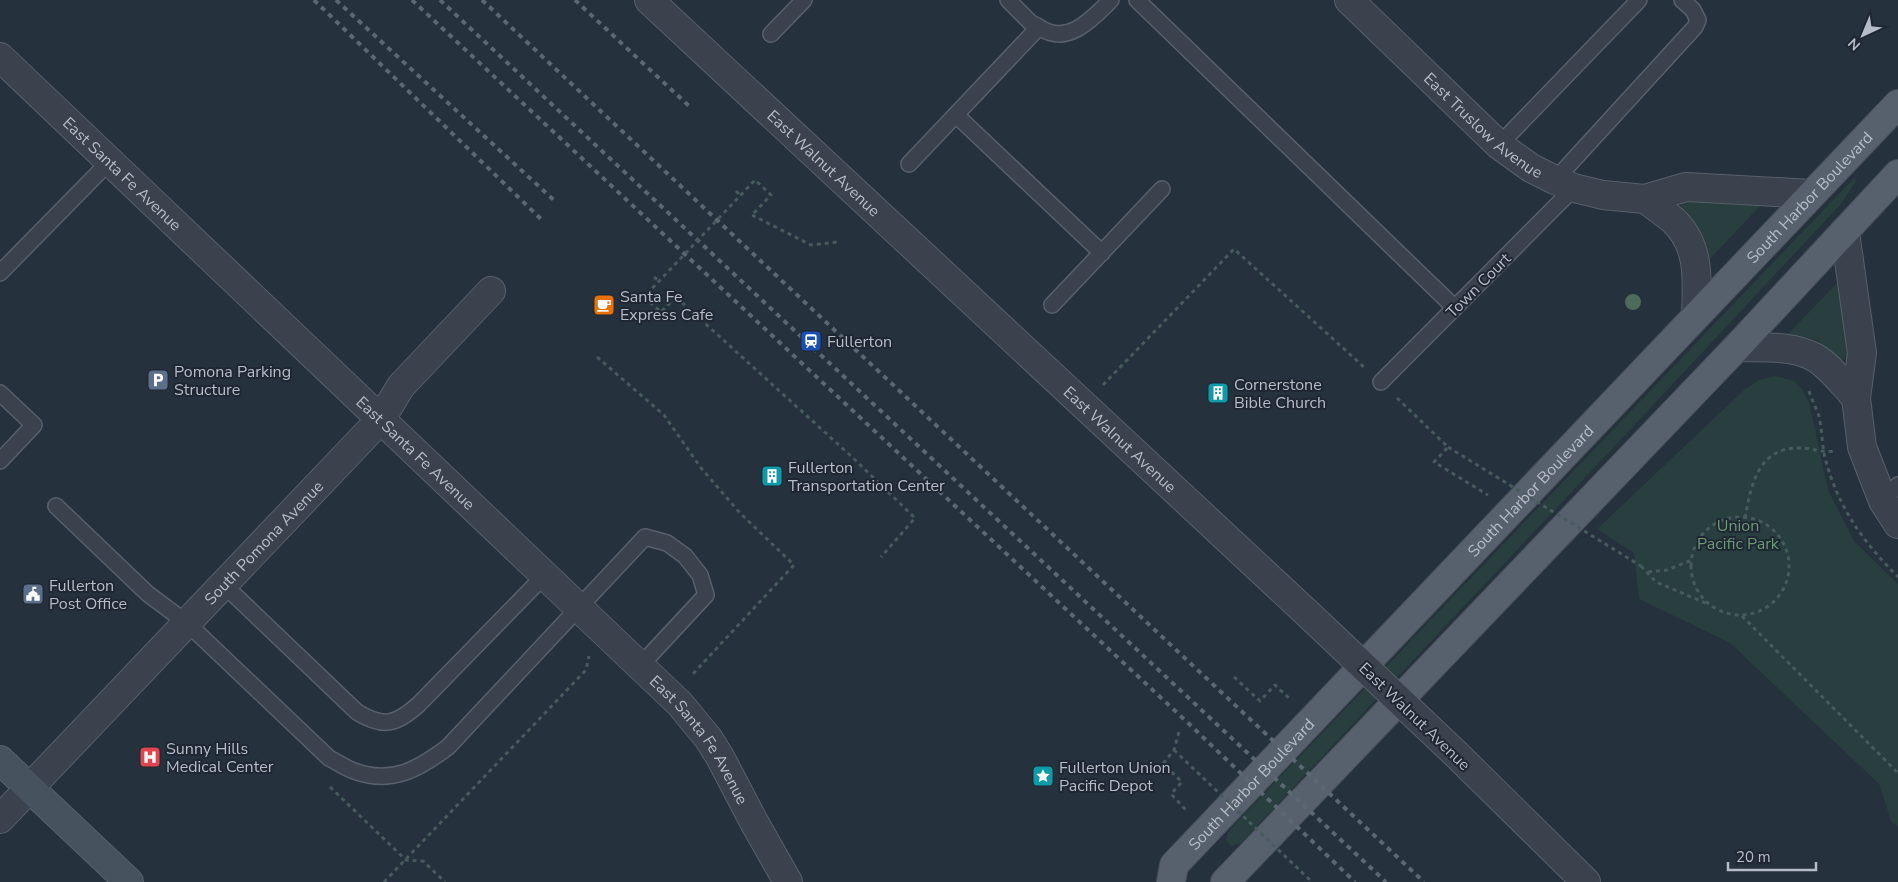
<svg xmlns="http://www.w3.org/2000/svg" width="1898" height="882" font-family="'Nunito Sans',sans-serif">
<rect width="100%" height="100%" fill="#25313d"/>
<!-- green -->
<path fill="#283e3f" d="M1854,178l3,2 -16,24 -242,259 -358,380 -10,3 -5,-6 1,-6 5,-7z
M1689,202l71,4 -51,54 -6,-24 -9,-14 -14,-14 3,-5z
M1839,281l10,72 -5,6 -5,1 -22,-20 -16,-4 -14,-1z
M1775,376l19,5 8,8 7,13 19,88 26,51 44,43v243l-7,-6 -12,-37 -149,-141 -91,-44 -5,-46 -37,-24 147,-139 15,-10z"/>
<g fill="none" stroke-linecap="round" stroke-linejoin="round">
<!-- service casing -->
<g stroke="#57606b" stroke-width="18">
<path id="service" d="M1008,0l23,23 8,4
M1137,0l318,308
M771,34l33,-34
M956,115l146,138
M1499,145l140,-145
M909,164l130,-137c28,20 53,-8 72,-27
M1555,180l140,-153 3,-7 -5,-10 -11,-10
M0,273l110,-112
M1052,305l110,-116
M1381,382l193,-194
M0,393l34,32 -34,36
M1883,501l15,-16
M56,506l92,88 39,29 142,135c8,4 16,10 25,13 38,14 65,-2 94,-24l197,-210 22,6 18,13 15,19 6,20 -66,71
M223,584l134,128c26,16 39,13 62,-8l126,-129"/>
</g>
<!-- minor casing -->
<g stroke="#57606b" stroke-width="30">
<g id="minor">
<path id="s1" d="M649,0l658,613"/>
<path id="s2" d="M1349,0l150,145 32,23 24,12 19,8 29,7 42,4 41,-12 126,7"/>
<path id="s3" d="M0,57l680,647 28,34 12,19 34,65 34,60"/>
<path d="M1645,199c10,7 19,14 28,21 28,26 24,61 23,95"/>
<path d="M1845,232l17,121 -6,45 6,49 21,54 15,23"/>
<path d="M1737,347c25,1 55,-2 77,10 16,9 29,27 42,41"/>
<path d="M1457,755l129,127"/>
<path id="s4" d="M0,819l381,-400 20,-33 90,-95"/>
</g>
</g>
<!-- secondary casing -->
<g stroke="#57606b" stroke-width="30">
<path id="secondary" d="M0,760l129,122"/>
</g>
<!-- primary casing -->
<g stroke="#454e59" stroke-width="30">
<g id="primary">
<path id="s5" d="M1171,882l3,-17 724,-761"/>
<path d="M1225,882l512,-535 161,-173"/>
</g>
</g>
<!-- path -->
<path stroke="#475b5d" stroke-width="3" stroke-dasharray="4 4" stroke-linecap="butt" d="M736,191l4,4
M752,215l59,30 26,-3
M654,277l6,5
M676,297l175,159 64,62 -34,39
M597,357l67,58 37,53 39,45 54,52 -103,111
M1103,385l131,-136 131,119
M1809,391c3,9 7,17 10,25 3,14 3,29 6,42 13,49 38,84 73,119
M1397,398l51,49 -14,15 54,33
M1691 566a49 49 0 1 1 98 0a49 49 0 1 1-98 0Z
M1745,518c6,-33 13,-70 54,-70 13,0 23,5 35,3
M1641,566l15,16 52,22
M1648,572l19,-2 25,-10
M1742,616l156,157
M1234,677l26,24 15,-16 16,15
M1179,732l-5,18 -11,14 19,18 -11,12 15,16
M330,787l76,73 17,1 22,21
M384,882l202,-212 3,-14"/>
<!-- service -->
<use href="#service" stroke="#39424d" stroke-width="15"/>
<!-- minor -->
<use href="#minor" stroke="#39424d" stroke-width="28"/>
<!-- secondary -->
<use href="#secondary" stroke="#47525f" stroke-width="28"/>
<!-- primary -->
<use href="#primary" stroke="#57616d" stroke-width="28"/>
<!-- rail -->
<path stroke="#5b6773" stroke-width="4" stroke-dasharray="5 5" stroke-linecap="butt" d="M314,0l229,221
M336,0l221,203
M412,0l775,722 168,160
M440,0l946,882
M482,0l942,882
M575,0l114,106"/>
<!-- minor-bridge casing -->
<g stroke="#57606b" stroke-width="30" stroke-linecap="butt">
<path id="minor-bridge" d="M1307,613l150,142"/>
</g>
<!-- path-bridge -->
<path stroke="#475b5d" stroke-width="3" stroke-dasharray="4 4" stroke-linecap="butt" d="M676,297l-15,15 -17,-15 111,-117 16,15 -19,20
M1448,447l193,119
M1174,750l138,132"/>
<!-- minor-bridge -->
<use href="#minor-bridge" stroke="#39424d" stroke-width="28"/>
</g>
<!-- trees -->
<circle fill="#4d6a5b" cx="1633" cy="302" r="8"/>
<!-- icons -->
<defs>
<g id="cafe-square" transform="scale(1.125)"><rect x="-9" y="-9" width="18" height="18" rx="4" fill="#e8710a" stroke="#1e2732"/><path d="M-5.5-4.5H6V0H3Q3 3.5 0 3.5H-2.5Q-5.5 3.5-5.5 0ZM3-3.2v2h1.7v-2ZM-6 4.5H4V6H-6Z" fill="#fff"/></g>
<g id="station-square" transform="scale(1.125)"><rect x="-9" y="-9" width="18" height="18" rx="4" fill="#1a4fb4" stroke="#1e2732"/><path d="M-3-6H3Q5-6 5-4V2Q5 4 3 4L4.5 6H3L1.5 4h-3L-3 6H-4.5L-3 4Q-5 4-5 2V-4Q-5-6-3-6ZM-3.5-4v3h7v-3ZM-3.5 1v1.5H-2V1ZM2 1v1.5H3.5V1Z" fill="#fff"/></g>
<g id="parking-square" transform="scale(1.125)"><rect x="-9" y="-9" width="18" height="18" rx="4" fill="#5c6f8a" stroke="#1e2732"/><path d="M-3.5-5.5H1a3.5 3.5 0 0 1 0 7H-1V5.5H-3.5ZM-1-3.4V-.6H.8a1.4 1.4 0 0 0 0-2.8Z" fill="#fff"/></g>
<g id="building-square" transform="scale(1.125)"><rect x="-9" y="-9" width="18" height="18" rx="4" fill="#0f9aa8" stroke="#1e2732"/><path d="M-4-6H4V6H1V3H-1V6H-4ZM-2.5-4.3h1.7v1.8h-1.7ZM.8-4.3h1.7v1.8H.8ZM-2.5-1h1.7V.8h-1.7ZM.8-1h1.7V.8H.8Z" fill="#fff"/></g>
<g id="civic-square" transform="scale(1.125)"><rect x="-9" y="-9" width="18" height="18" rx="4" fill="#5c6f8a" stroke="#1e2732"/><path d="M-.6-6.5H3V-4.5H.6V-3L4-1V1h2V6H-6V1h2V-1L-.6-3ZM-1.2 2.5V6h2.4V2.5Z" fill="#fff"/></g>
<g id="hospital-square" transform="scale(1.125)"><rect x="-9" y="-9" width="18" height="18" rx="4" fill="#e0444e" stroke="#1e2732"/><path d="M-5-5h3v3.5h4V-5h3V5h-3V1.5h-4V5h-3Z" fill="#fff"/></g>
<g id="sight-square" transform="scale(1.125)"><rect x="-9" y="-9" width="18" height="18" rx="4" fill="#0f9aa8" stroke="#1e2732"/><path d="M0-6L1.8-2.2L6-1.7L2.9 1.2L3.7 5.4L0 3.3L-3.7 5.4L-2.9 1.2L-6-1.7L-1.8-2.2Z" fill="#fff"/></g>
</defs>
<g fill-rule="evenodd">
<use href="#cafe-square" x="604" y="305"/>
<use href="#station-square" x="811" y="341"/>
<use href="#parking-square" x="158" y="380"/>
<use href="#building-square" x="1218" y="393"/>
<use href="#building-square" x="772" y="476"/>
<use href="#civic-square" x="33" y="594"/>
<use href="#hospital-square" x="150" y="757"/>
<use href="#sight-square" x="1043" y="776"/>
</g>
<g text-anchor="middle" stroke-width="4" stroke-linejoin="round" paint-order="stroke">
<!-- street labels -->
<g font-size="16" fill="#b5bdc8" stroke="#1e2732">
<text dy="6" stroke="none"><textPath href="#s2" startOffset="184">East Truslow Avenue</textPath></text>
<text dy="6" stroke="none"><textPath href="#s1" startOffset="239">East Walnut Avenue</textPath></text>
<text dy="6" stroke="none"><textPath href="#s3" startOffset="169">East Santa Fe Avenue</textPath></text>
<text dy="6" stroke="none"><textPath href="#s5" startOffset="939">South Harbor Boulevard</textPath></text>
<text transform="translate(1478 285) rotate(-45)" y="6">Town Court</text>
<text dy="6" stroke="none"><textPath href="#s1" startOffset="644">East Walnut Avenue</textPath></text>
<text dy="6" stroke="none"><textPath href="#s3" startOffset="574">East Santa Fe Avenue</textPath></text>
<text dy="6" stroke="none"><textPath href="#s5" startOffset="534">South Harbor Boulevard</textPath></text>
<text dy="6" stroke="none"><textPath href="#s4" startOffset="382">South Pomona Avenue</textPath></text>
<text transform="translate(1415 716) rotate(44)" y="6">East Walnut Avenue</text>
<text dy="6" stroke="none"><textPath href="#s3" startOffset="979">East Santa Fe Avenue</textPath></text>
<text dy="6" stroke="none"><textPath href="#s5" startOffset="129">South Harbor Boulevard</textPath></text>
</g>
<!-- poi labels -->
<g font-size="16" fill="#b5bdc8" stroke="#1e2732" text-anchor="start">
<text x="620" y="302">Santa Fe<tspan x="620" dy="18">Express Cafe</tspan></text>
<text x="827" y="347">Fullerton</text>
<text x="174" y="377">Pomona Parking<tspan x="174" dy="18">Structure</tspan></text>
<text x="1234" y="390">Cornerstone<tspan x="1234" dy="18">Bible Church</tspan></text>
<text x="788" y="473">Fullerton<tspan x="788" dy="18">Transportation Center</tspan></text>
<text x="49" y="591">Fullerton<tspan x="49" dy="18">Post Office</tspan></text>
<text x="166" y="754">Sunny Hills<tspan x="166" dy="18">Medical Center</tspan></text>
<text x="1059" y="773">Fullerton Union<tspan x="1059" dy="18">Pacific Depot</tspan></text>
</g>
<!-- park labels -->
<g font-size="16" fill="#6d9874" stroke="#1e2732">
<text x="1738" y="531">Union<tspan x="1738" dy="18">Pacific Park</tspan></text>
</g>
</g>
<!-- north arrow -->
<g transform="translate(1863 35) rotate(224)" stroke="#1e2732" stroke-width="4" paint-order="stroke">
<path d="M0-4L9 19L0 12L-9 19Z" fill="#b5bdc8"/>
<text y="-8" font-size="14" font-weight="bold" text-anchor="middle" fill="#b5bdc8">N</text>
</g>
<!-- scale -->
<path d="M1728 862v8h88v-8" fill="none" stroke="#b5bdc8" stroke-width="2.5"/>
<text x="1736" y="862" font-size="15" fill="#b5bdc8" stroke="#1e2732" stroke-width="4" paint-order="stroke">20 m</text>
</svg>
